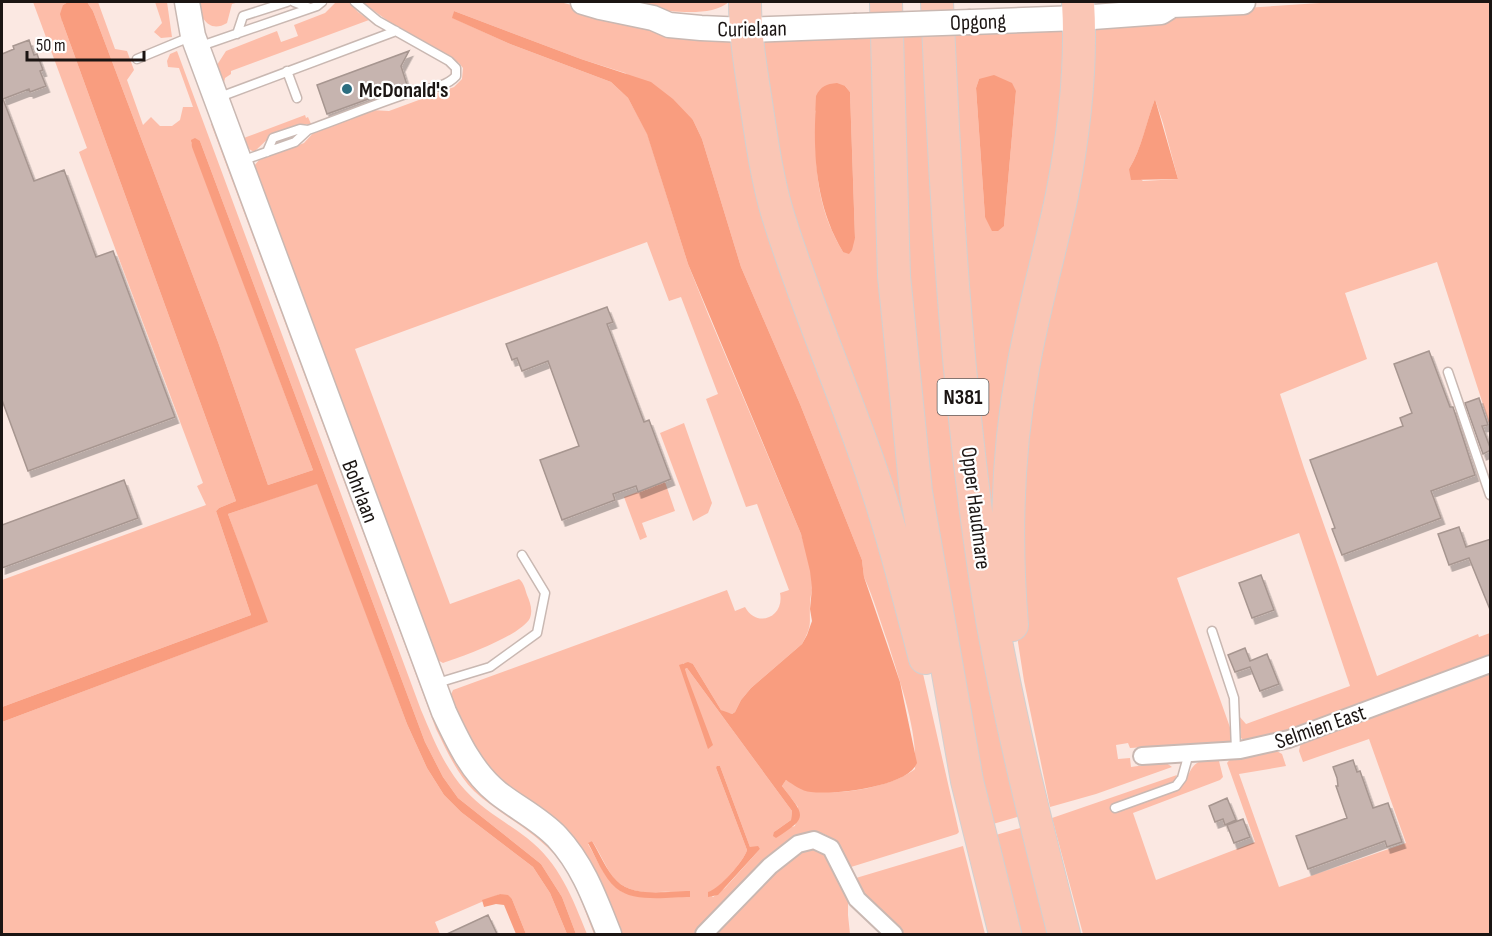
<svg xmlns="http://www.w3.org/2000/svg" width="1492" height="936" font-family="'Sofia Sans Condensed',sans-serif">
<defs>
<filter id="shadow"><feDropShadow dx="3.5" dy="6" stdDeviation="0" flood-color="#0004"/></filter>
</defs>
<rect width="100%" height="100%" fill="#fbe8e2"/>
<!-- green -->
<path fill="#fdbda9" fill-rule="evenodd" d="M33,2h35l-5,3 -1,16 174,480 -17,7 -3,3 35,104 -249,92v-127l204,-75 -9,-19 6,-3 -124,-331 8,-4z
M87,2h11l17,47 12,2 7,19 -7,10 16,45 8,-8 9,9h12l8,-6 3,-13h10l-14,-39 -11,-1 -1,-6 3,-7 7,-3 244,659c12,28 23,57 44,80 18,20 41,32 62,48 33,26 45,59 60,96h-11l-14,-37 -21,-33 -83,-66 -15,-21 -18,-35 -225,-601 -9,1 122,328 -45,15 -50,-143 -125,-331z
M155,2h12l5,35 -11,1 -7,-6 8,-9z
M197,2h42l-7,2 -5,19c-18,11 -27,-6 -30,-21z
M336,2h13l9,10 11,8 -138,51v3l-6,4 -1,5 -3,-2 -4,-16 9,-14 51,-20 4,11 17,-6 -4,-11 31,-12z
M362,2h198l69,18 101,21 5,5 184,610 40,176 -2,2 -106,33h-4c-10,-21 -15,-41 -44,-33l-55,46 -52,54h-80l-15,-40 -113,-123 -39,-72 4,-9 274,-100 8,21 10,-4c12,22 40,10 35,-14l9,-3 -32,-86 -11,3 -40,-108 12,-5 -37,-97 -12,4 -22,-59 -292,107 95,255 69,-25c5,4 6,10 8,16 3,7 6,15 3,23 -8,17 -68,39 -87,45l-9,-5 -180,-492 5,-6 45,-17 11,-12 56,-21 18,1 65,-24 8,-8 1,-11 -4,-5 -71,-42zM454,11l127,48 44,14 68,47 9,19 39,128 59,137 62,156 2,17c10,22 16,44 24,66 11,36 30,88 27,126 -18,15 -70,27 -94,22 -12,-2 -24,-7 -35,-11l-4,6 16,21 -3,19 -21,6 17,-12 1,-9 -105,-143 -2,1 2,7 -4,-13 10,1 28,46 5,3 6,1 3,-2 6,-12 10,-12 51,-44c11,-20 7,-20 8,-40 0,-5 1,-10 2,-14 1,-19 -6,-39 -11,-56l-93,-220 -20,-50 -41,-131 -19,-35 -17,-16 -101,-38 -57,-26zM720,766l30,81 10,2 -35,39 -12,9 -5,-4c11,-4 36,-32 39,-43l-31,-82zM592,841c8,11 13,26 22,37 17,21 52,13 76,13l-65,2c-18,-9 -27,-32 -37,-49z
M615,2h114c-24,20 -84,5 -114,0z
M1335,2h155v424l-53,-164 -92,31 22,66 -87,35 24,74 73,208 101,-42 1,3 11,-4v25l-211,76 -34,7 -4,-3 -2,-22 7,8 104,-38 -51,-153 -122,45 55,155 -2,9 -100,6 -2,-5 -12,2 2,14 12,-1 1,9 34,-5 7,5 -76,27 -46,13 -26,-126 -9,-58 1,-154 75,-437 11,-8 128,-15zM1155,99l8,24 15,56 -35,2 -14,-12c13,-21 17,-46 26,-70z
M1036,27l35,4 -68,498h-15l-21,-249 -1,-48 -17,-199zM979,79l37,12 -12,135 -19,-9 -9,-129z
M930,33l94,782 -38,11 -74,-456 -17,-336z
M762,35l113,1 49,557 -143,-384zM845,86l5,6 5,146 -12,14c-29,-49 -27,-87 -28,-141z
M305,115l1,3 2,-1 3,7 -15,1 -22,8 -20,19 -10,-6 -3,-7z
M217,122l218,588 131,148 35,76h-7c-10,-25 -18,-52 -35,-74 -23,-29 -58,-44 -85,-69 -17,-17 -27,-40 -38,-62l-225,-605z
M684,423l28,80 -4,10 -15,8 -33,-88z
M665,482l10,29 -33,12 5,14 -7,3 -16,-43z
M318,483l89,241 20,44 17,27 17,17 72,55 17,26 17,41h-41l-14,-35 -12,-5 -65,28 5,12h-438v-212l265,-100 -39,-108z
M1490,669v265h-407l-31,-116 125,-43 -3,7 -61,24 3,7 60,-23c19,-14 8,-29 38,-32l5,3 4,16 -3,3 -87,33 23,67 99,-38 -28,-79 5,-6 43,-7 7,4 4,12 -47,8 40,113 127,-44 -37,-104 -66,23 -4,-11 2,-9z
M1027,826l27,108h-40l-25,-97z
M963,846l22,88h-83l-35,-37 -11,-19z
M803,847l19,1 26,46v21l2,19h-139l46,-48z"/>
<!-- water -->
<path fill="#f99d7f" d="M68,2h19l6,9 125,331 50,143 45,-15 -121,-323 -1,-7 4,-2 5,3 225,601 18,35 15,21 83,66 21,33 14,37h-9l-17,-41 -17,-26 -72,-55 -17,-17 -17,-27 -20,-44 -90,-240 -89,30 40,108 -266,100v-15l249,-92 -35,-104 3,-3 17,-7 -174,-480 -2,-7 3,-9z
M454,11l127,48 70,23 22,17 20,21 9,19 39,128 59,137 62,156 2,17 36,105 17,81c-9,24 -83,32 -106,29 -10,-1 -17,-7 -25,-12l-4,6c23,30 27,31 -6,52l-3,-2 1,-4 17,-12 1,-9 -105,-143 -2,1 2,7 26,69 -5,4 -29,-84 9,-3 5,2 28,46 11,4 3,-2 6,-12 10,-12 51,-44 5,-9 5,-14 -2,-12 2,-21 -2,-17 -9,-37 -113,-270 -41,-130 -19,-36 -17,-16 -101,-38 -58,-26z
M994,75l18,8 4,8 -12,135 -6,5h-6l-7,-14 -9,-129 3,-9z
M837,83l8,3 5,6 5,146 -3,12 -3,4 -6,-2c-29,-49 -30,-101 -27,-156 5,-10 10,-12 21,-13z
M1155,99l23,80 -47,1 -2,-11c13,-21 17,-47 26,-70z
M717,766h3l30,81 8,-1 2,3 -42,46 -10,2v-5c11,-3 36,-31 39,-42l-31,-82z
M592,841c8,13 14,29 25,40 17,17 52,10 73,10v6c-21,0 -57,6 -74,-9 -13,-11 -20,-31 -28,-45z
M500,894l8,1 4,4 14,35h-10l-12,-29 -8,-1 -12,3 -2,-7z"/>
<!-- building -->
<path fill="#c6b4af" stroke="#a79690" stroke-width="1.5" filter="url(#shadow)" d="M29,40l5,15 3,-1 6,16 -3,1 6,15 -16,6 -1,-3 -26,10 31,82 30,-11 32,87 17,-6 62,166 -147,54 -26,-71v-346l12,-5 -1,-3z
M409,51l-8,15 6,19 -80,29 -10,-29z
M607,307l6,15 -6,2 37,98 5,-2 22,59 -33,13 -2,-6 -23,8 2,6 -53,20 -22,-60 39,-14 -31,-85 -26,10 -5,-13 -5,2 -6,-16z
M1429,351l21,56h3l22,68 -44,16 10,27 -99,37 -10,-26 3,-1 -25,-68 93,-34 -3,-8 12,-5 -18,-49z
M1479,398l9,27 -6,1 9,24 -8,4 -18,-51z
M124,480l14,38 -136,50v-43z
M1459,527l7,20 25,-8v73l-22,-54 -20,7 -11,-31z
M1261,575l13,35 -22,8 -13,-35z
M1245,648l5,13 17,-7 12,30 -19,7 -10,-24 -15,5 -7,-17z
M1353,760l4,12 3,-1 13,37 15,-5 14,39 -15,5 -2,-6 -77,28 -12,-33 51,-18 -11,-32h2l-1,-8 -4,-11z
M1227,798l9,22 -11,5 -2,-6 -8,3 -6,-16z
M1243,819l7,18 -16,6 -7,-18z
M488,915l9,19h-50z"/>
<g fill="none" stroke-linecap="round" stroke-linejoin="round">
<!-- lane casing -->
<g stroke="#c9b8b2" stroke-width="11">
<path id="lane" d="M294,2l16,6
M237,34l6,-18 44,-14
M198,47l119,-41 5,-4
M137,59l53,-22
M287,71l10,27
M217,98l179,-67
M267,152l6,-14 27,-9 8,1
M241,161l54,-19 13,-12c34,-12 67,-26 101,-37 16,-5 35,-4 47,-17v-8l-7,-7 -71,-40 -23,-19
M1448,372l42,123
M1212,631l22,67 2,52
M434,684l56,-17 47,-34 8,-40 -23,-38
M1115,808l61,-22 6,-8 7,-25"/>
</g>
<!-- street casing -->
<g stroke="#c9b8b2" stroke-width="20">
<path id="street" d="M1142,756l98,-6 49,-11 201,-75
M704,934l66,-68 28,-22 16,-4 17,8 26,51 37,35"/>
</g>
<!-- secondary casing -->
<g stroke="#c9b8b2" stroke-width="27">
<path id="secondary" d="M187,2l6,34 251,676c14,30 28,60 54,81 19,15 42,26 59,44 26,28 38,62 52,97
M583,2l17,5 53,11 16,7 32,3 44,2 109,-4
M971,22l108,-4 82,-6 11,-7 71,-3"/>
</g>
<!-- highway casing -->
<g stroke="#d1d0d0" stroke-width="34">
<path id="highway" d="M745,2c0,31 5,62 10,94 6,39 11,78 22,116 24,79 57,155 85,233 26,70 44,142 63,213
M886,2l8,274 22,216 51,289 38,153
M937,2c9,208 21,417 56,623 19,104 45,207 71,309
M1012,625c-7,-85 -5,-173 11,-257 10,-58 27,-115 39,-173 12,-62 20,-130 16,-193"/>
</g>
<!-- lane -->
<use href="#lane" stroke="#fff" stroke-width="8"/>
<!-- street -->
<use href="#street" stroke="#fff" stroke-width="16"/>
<!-- secondary -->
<use href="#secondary" stroke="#fff" stroke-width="24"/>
<!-- highway -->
<use href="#highway" stroke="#fac6b5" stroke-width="32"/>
<!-- secondary-bridge casing -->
<g stroke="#c9b8b2" stroke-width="27" stroke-linecap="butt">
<path id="secondary-bridge" d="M854,26l117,-4"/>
</g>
<!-- secondary-bridge -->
<use href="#secondary-bridge" stroke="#fff" stroke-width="24"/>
</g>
<!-- markers -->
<circle fill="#2c6e80" stroke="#fff" stroke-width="2" cx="347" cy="89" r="6"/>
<g text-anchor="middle" stroke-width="4.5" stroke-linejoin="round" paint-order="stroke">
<!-- shield labels -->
<rect fill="#fff" stroke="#5f5b5a" stroke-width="1.5" x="937.5" y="379" width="51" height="36" rx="4.5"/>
<g font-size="21" font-weight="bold" fill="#1b1513">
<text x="963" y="404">N381</text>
</g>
<!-- street labels -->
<g font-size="22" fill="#1b1513" stroke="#fff">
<text transform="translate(978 21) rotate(-2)" y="8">Opgong</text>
<text transform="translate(752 28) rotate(-1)" y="8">Curielaan</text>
<text transform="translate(361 491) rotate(69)" y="8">Bohrlaan</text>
<text transform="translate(977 508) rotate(83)" y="8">Opper Haudmare</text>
<text transform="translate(1320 726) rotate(-19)" y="8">Selmien East</text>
</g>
<!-- poi labels -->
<g font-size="22" font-weight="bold" fill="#1b1513" stroke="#fff" text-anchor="start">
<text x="359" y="97">McDonald's</text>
</g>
</g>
<!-- border -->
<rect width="1492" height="936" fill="none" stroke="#1b1513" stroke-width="6"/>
<!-- scale -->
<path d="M27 51v9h117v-9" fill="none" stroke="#1b1513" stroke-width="3"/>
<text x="36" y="51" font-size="18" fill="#1b1513" stroke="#ffffff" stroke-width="4.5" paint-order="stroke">50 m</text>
</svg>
